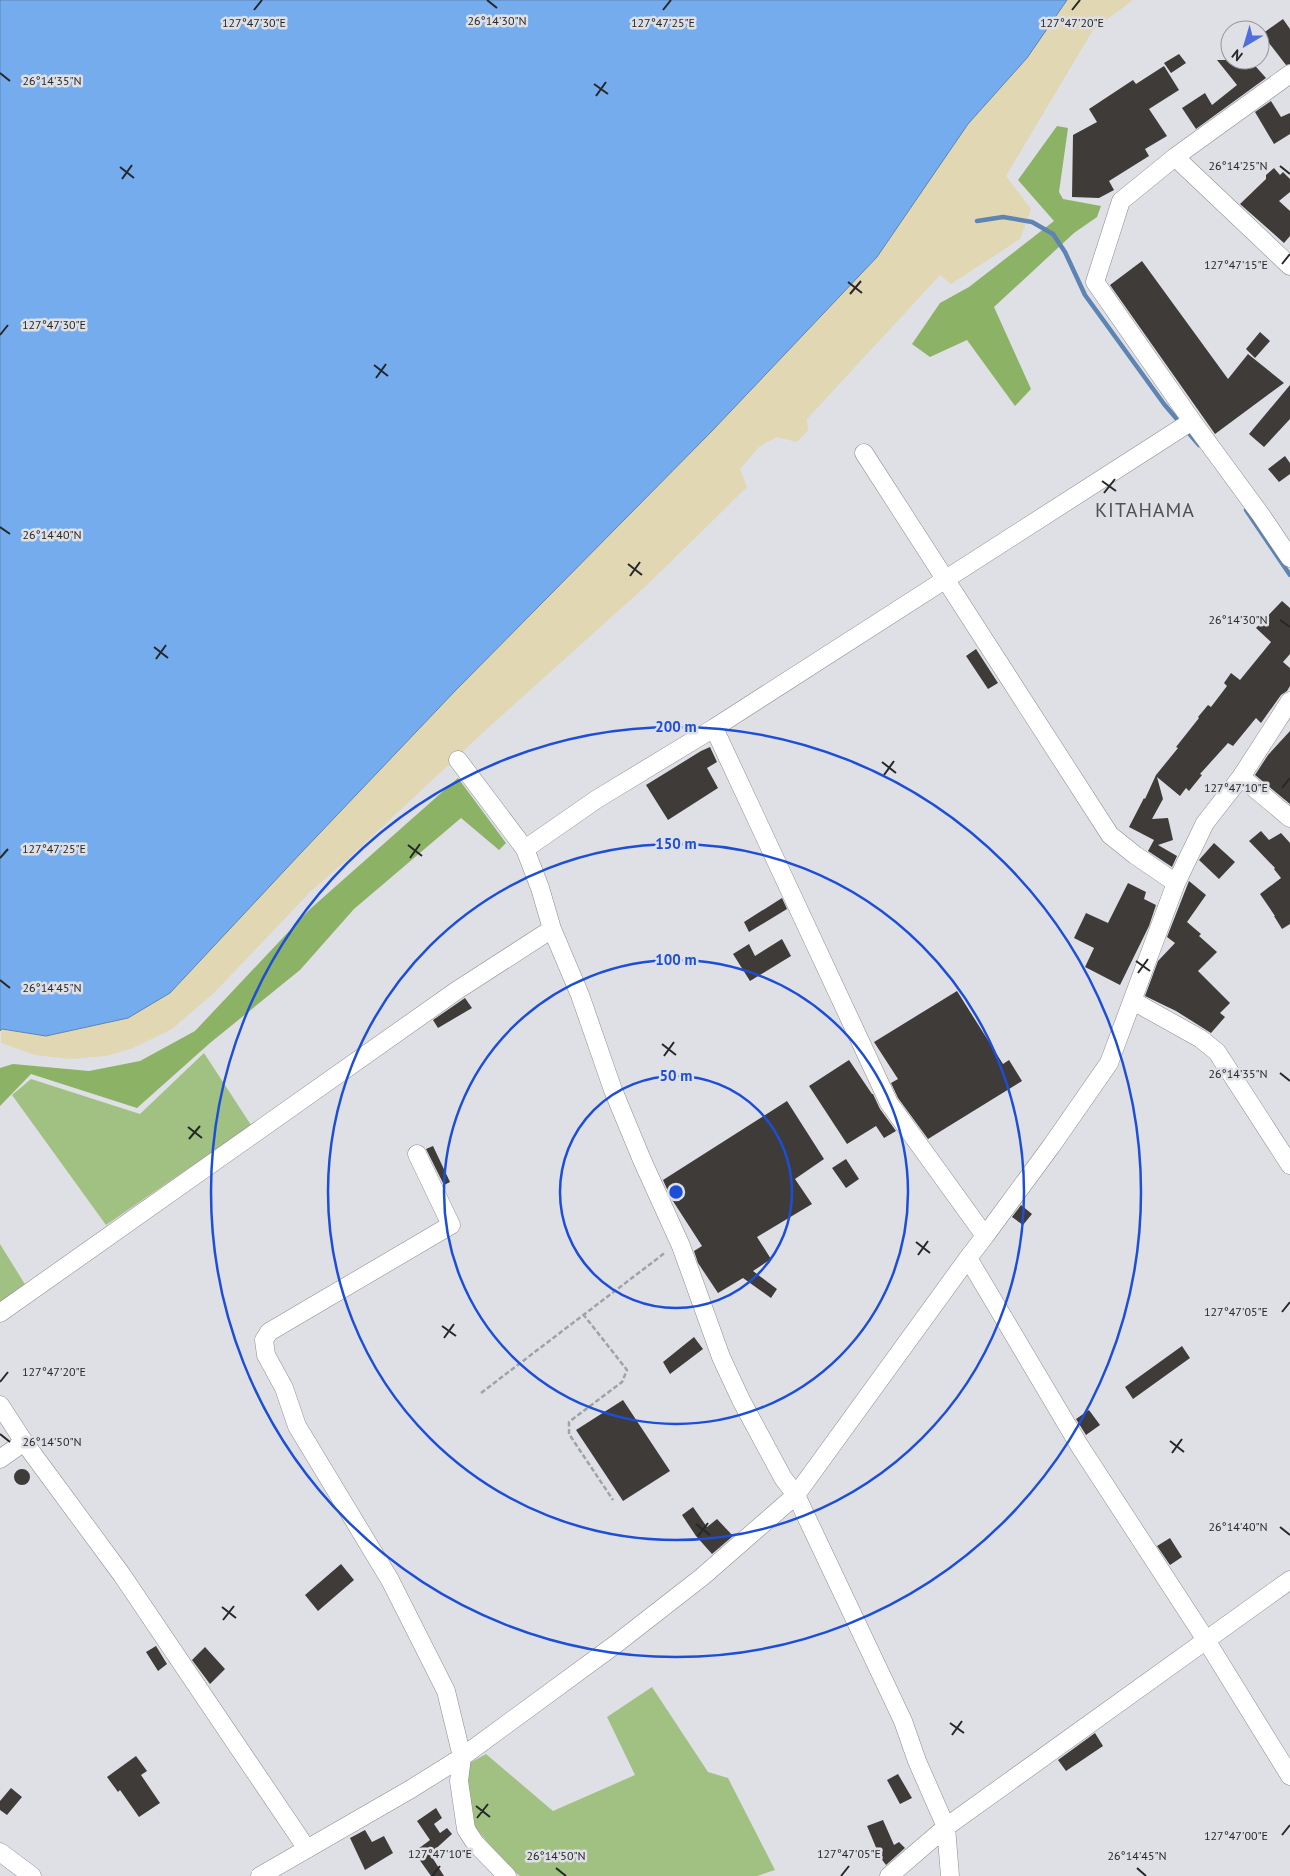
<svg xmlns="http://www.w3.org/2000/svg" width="1290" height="1876" font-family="'PT Sans',sans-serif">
<rect width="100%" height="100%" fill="#dfe0e5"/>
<!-- green -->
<path fill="#a0c181" d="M204,1053l47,72 -145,100 -94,-130 19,-16 109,35z
M0,1244l26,42 -26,18z
M652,1687l56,85 20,6 47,92 -18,6h-237l-14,-11 -35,-43 -6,-42 3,-16 18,-10 67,57 82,-36 -28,-58z"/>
<!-- forest -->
<path fill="#8cb266" d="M1057,126l11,2 -9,64 4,7 38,7 -4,11 -23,16 -80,74 37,82 -16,17 -48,-66 -37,17 -18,-13 28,-41 29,-16 85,-66 -36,-41z
M458,778l48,65 -7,7 -38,-32 -107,91 -54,61 -90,73 -73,65 -106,-34 -31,32v-38l13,-4 76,7 51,-10 55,-30 114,-121z"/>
<!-- sand -->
<path fill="#e1d7b2" d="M1067,0h66l-40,30 -87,146 25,33 -11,30 -69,45 -11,-9 -133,144 1,11 -11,12 -20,-5 -18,10 -19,22 7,18 -100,98 -158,142 -140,131 -39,34 -95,100 -43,37 -39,19 -27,8 -36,3 -35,-4 -34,-12v-14l45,7 82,-18 42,-25 129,-138 156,-164 256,-259 166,-175 91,-133 59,-66z"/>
<!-- water -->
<path fill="#75aced" stroke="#5d84b2" d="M0,0h1067l-40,58 -59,66 -91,133 -166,175 -256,259 -156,164 -129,138 -42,25 -82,18 -44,-7 -2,2z"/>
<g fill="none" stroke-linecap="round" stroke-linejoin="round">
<!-- stream -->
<path stroke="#5d84b2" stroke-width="4.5" d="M977,221l26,-4 29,5 21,12 12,18 20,43 79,109 17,20
M1186,430l13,15
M1246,510l44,65"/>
</g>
<!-- building -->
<path fill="#3f3b39" d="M1283,19l7,10v35l-4,1 -24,-31z
M1179,54l7,9 -15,10 -7,-10z
M1217,60h33l16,18 -70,51 -14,-21 23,-15 7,12 25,-20z
M1164,66l15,24 -30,19 18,27 -22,13 4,7 -40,25 5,9 -15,8 -27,-1 1,-62 24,-13 -8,-13 44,-29 3,4z
M1271,101l10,16 9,-4v21l-16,10 -19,-32z
M1274,168l6,7 3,-3 7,7v13l-11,9 11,10v25l-6,7 -44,-39 26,-25v-4z
M1142,261l86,118 20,-25 36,29 -69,51 -105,-149z
M1260,332l10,9 -15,17 -9,-9z
M1290,385v34l-26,28 -15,-13z
M1285,456l5,7v11l-11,8 -11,-13z
M1282,601l8,7v46l-7,8 7,6v18l-3,5 -6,4 -20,28 -5,-5 -23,28 -5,-3 -28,31 2,1 -13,16 -3,-3 -6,8 -23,-19 6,22 -11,20 16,-1 5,22 -15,5 19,11 -5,11 -24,-16 6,-11 -25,-13 15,-29 1,1 11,-24 22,-27 -2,-1 23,-29 -1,-1 10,-12 3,2 16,-21 -3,-3 7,-10 9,7 31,-38 -15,-14z
M976,649l22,34 -10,6 -22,-33z
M1290,731v73l-35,-29 13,-20z
M710,747l7,15 -10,6 11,20 -50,32 -22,-35 55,-34z
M1261,831l8,9 12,-7 9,10v81l-8,5 -8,-13h1l-15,-22 21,-16 -7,-9 1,-1 -26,-27z
M1214,843l21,19 -16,17 -20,-19z
M1189,881l17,14 -19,27 14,12 -2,2 18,16 -19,19 32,32 -10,10 5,4 -14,16 -35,-22 -31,-15 13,-35 17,-18 -8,-6z
M1128,883l18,9 -2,7 12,6 -7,21 -29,59 -35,-18 9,-19 -20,-10 12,-25 22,10z
M782,898l5,11 -38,23 -5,-10z
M782,939l9,17 -41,25 -17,-27 16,-10 6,12z
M957,991l46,73 6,-4 13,21 -94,58 -30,-41 -7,-15 7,-4 -24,-37z
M465,998l7,10 -34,20 -5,-8z
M849,1060l23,34h1l7,15 16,22 -12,7 -8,-12 -29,18 -38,-58z
M787,1101l37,58 -29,20 17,25 -55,33 14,22 -18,12 24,18 -6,9 -28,-20 -25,15 -20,-30 -4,-12 8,-5 -31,-48 -8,-18z
M433,1146l17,36 -6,3 -18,-36z
M846,1159l13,20 -13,9 -14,-20z
M1021,1205l11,9 -9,11 -11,-8z
M694,1337l9,12 -33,25 -7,-12z
M1182,1346l8,12 -57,41 -8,-12z
M623,1400l47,71 -47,30 -47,-71z
M1089,1410l11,15 -14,10 -10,-16z
M14 1477a8 8 0 1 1 16 0a8 8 0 1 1-16 0Z
M693,1507l14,20 10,-8 16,17 -21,18 -16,-18 -14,-21z
M1170,1538l12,19 -12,8 -13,-19z
M341,1564l13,16 -36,31 -13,-16z
M156,1646l11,18 -9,7 -12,-19z
M205,1647l20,22 -15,15 -18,-24z
M1095,1733l8,13 -37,25 -8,-11z
M136,1756l11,15 -6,4 19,28 -21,14 -19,-27 -2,2 -11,-15z
M898,1774l14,24 -12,6 -13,-24z
M11,1788l11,9 -15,18 -7,-5v-9z
M436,1808l6,10 -8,6 6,9 7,-5 5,6 -22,20 14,22h-13l-17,-24 16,-12 -13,-19z
M883,1820l11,25 5,-3 6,6 -19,17 -6,-8 -13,-31z
M365,1830l7,12 12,-6 9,17 -28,17 -15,-32z"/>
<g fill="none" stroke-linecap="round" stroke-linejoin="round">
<!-- minor casing -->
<g stroke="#8c8d91" stroke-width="19">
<path id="minor" d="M1290,74l-115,83 -54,44 -26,81 97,139 69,94 29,43
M1175,157l115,109
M864,453l246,382 25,20 41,28
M714,728l175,375 96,133
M458,760l67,89 15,39 12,41 28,66 33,95 29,70 39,86 40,111 20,43 42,78 13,17 107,226 14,40 29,66 4,49
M1241,777l49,41
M525,849l72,-50 117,-71 478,-307
M1133,1001l68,38 16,13 73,113
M417,1154l34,71 -182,107 -5,8 2,15 18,33 13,38 93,154 56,111 16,66 -3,24 7,48 9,14 32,33
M968,1258l111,187 127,195 84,136
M0,1313l456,-322 96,-62
M0,1405l24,37 98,133 185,274
M0,1459l24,-17
M0,1852l32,24
M260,1876l151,-87 51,-32 154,-113 86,-67 94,-82 172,-237 17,-22 67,-91 57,-82 67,-180 29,-60 36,-46 49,-76
M889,1876l57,-49 344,-247"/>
</g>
<!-- path -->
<path stroke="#a1a2a5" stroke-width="2.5" stroke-dasharray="5 2.5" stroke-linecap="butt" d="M583,1314l44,56 -5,12 -53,40v12l44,66
M481,1393l185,-141"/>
<!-- minor -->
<use href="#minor" stroke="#fff" stroke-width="18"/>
</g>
<!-- ticks -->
<path fill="none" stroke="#262728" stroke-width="2" d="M487,0l10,8M254,10l8,-10M663,10l8,-10M1072,10l8,-10M0,73l10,8M594,84l14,10M596,96l10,-14M1280,166l10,8M120,167l14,11M122,179l10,-14M1282,264l8,-10M848,282l14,11M850,294l11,-13M0,335l8,-10M374,365l14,11M376,378l10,-14M1102,481l14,10M1104,493l11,-14M0,527l10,7M628,564l14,11M630,576l10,-14M1280,620l10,7M154,647l14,11M156,659l10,-14M882,762l14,11M884,775l10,-14M1282,788l8,-10M408,845l14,11M0,858l8,-9M410,858l10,-14M1136,961l14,10M1138,973l10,-14M0,980l10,8M662,1044l14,11M664,1056l10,-14M1280,1073l10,8M188,1127l14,11M189,1139l11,-13M916,1242l14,11M918,1255l10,-14M1282,1312l8,-10M442,1326l14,10M444,1338l10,-14M0,1382l8,-10M0,1434l10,8M1170,1441l14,11M1172,1453l10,-14M696,1524l14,11M1280,1527l10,8M698,1536l10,-13M222,1607l14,11M223,1620l11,-14M950,1723l14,10M952,1735l10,-14M476,1806l14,11M477,1818l11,-14M1282,1835l8,-10M556,1868l10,8M1137,1868l9,8M432,1876l8,-10M841,1876l8,-10"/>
<!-- distance rings -->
<g fill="none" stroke="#1d4ed8" stroke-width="2.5">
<circle cx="676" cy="1192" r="116"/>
<circle cx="676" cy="1192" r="232"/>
<circle cx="676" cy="1192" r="348"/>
<circle cx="676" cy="1192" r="465"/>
</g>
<g text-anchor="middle" stroke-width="5" stroke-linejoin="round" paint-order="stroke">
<!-- quarter labels -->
<g font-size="20" letter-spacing="1" fill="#505155" stroke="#dfe0e5">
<text x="1145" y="517">KITAHAMA</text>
</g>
</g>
<g font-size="12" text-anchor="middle" fill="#262728" stroke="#dfe0e5" stroke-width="5" stroke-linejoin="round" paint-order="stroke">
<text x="497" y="25">26°14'30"N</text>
<text x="254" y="27">127°47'30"E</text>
<text x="663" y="27">127°47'25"E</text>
<text x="1072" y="27">127°47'20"E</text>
<text x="52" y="85">26°14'35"N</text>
<text x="1238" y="170">26°14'25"N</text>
<text x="1236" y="269">127°47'15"E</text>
<text x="54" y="329">127°47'30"E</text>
<text x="52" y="539">26°14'40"N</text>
<text x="1238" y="624">26°14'30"N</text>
<text x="1236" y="792">127°47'10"E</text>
<text x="54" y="853">127°47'25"E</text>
<text x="52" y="992">26°14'45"N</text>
<text x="1238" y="1078">26°14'35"N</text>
<text x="1236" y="1316">127°47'05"E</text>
<text x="54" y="1376">127°47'20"E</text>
<text x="52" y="1446">26°14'50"N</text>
<text x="1238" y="1531">26°14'40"N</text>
<text x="1236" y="1840">127°47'00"E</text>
<text x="440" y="1858">127°47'10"E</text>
<text x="849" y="1858">127°47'05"E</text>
<text x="556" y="1860">26°14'50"N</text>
<text x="1137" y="1860">26°14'45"N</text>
</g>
<circle cx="676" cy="1192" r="8" fill="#1d4ed8" stroke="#dfe0e5" stroke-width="2.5"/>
<g font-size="15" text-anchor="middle" font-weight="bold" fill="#1d4ed8" stroke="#dfe0e5" stroke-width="5" stroke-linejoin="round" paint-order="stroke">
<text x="676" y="732">200 m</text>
<text x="676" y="849">150 m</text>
<text x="676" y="965">100 m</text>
<text x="676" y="1081">50 m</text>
</g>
<!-- north arrow -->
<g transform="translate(1245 45) rotate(218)"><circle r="24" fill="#dfe0e5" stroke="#959699"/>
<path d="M0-4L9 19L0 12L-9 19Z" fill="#4f6de1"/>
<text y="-8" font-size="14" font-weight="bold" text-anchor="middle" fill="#262728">N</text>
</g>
</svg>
